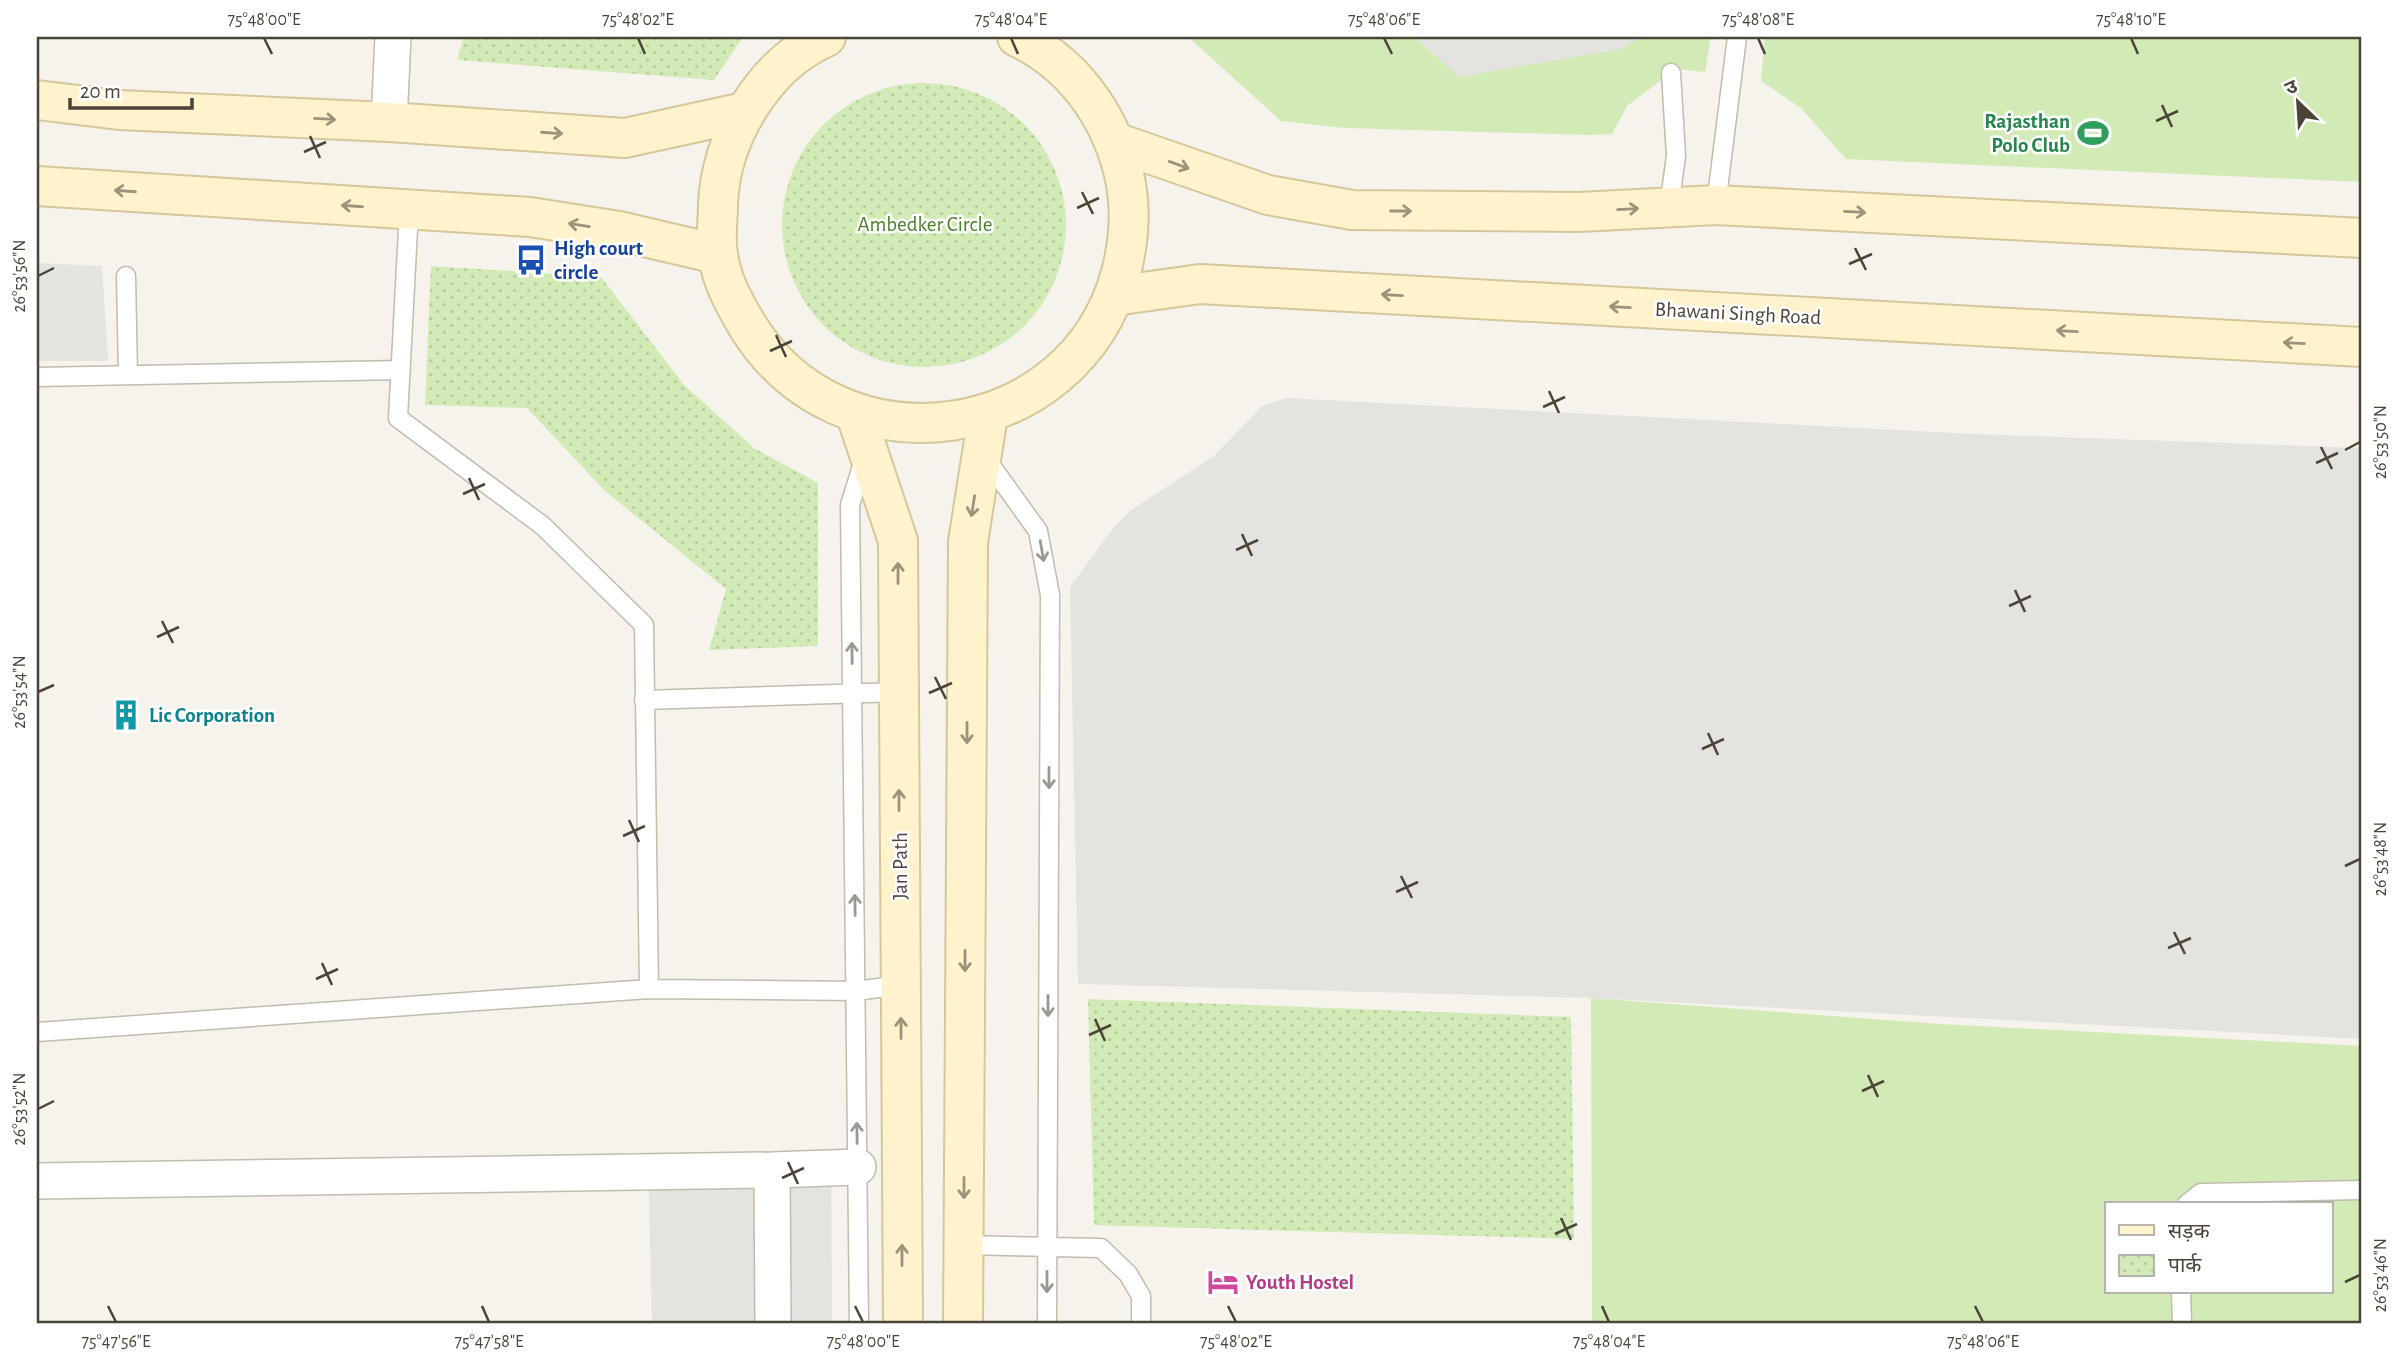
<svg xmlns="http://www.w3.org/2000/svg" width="2399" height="1360" font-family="'Alegreya Sans','Noto Sans Devanagari',sans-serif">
<defs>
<pattern id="park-dots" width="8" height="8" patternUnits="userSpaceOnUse" patternTransform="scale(1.75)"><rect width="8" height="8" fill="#d2eab5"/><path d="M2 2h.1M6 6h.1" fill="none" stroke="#b6ca9c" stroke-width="1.8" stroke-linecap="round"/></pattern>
</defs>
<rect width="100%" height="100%" fill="#f6f3ec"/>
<!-- grass -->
<path fill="#d2eab5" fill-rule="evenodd" d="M1188,37h523l-6,35 -29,-3 -49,37 -15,28 -22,1 -246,-7 -63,-7z
M1765,37h597v145l-516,-23 -45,-51 -40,-27z
M1591,998l349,26 422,22v277h-770zM2107,1204h224v88h-224z"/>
<!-- park -->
<path fill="url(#park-dots)" d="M464,37h279l-29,43 -257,-20z
M782 225a142 142 0 1 1 284 0a142 142 0 1 1-284 0Z
M431,266l170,11 83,108 70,63 64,35v163l-109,4 17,-61 -122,-99 -77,-82 -102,-3z
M1088,999l483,18 3,222 -480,-14z"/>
<!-- parking -->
<path fill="#e5e3e0" d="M1414,37h226l-19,12 -162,28z
M37,263l65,3 6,95h-71z
M1286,398l688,36 388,14v591l-771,-41 -513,-14 -8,-397 44,-60 16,-16 85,-56 47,-49z
M831,1149l1,174h-180l-4,-166z"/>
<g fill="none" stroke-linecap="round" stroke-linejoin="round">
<!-- lane casing -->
<g stroke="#c2bbae" stroke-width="21">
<path id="lane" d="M1716,205l21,-168
M1669,207l7,-51 -5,-83
M126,276l2,99
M37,377l364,-7
M984,456l54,75 12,64 -3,728
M644,700l255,-8
M649,989l207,2 45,-6
M37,1032l612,-43 -5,-364 -101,-99 -145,-108 11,-208
M2187,1204l14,-11 161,-3
M963,1245l138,3 27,26 13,22v27
M2181,1292l1,31
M859,1323l-9,-818 15,-48"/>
</g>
<!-- street casing -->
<g stroke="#c2bbae" stroke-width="38">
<path id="street" d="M389,122l4,-85
M37,1181l735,-11
M773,1323l-1,-153 86,-3"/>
</g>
<!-- secondary casing -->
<g stroke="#d6c79b" stroke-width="42">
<path id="secondary" d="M826,37c-62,27 -106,101 -108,168 0,15 -3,34 0,49 3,26 16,49 29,71 92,152 327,121 374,-52 9,-35 11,-68 2,-103 -15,-58 -52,-108 -106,-133
M37,100l82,10 270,12 236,16 119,-26
M1115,142l153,53 84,15 227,2 137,-7 646,33
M37,186l493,31 89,14 98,23
M1114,296l86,-12 1162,63
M856,415l42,126 5,782
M963,1323l5,-781 20,-127"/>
</g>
<!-- lane -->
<use href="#lane" stroke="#fff" stroke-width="18"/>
<!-- street -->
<use href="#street" stroke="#fff" stroke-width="35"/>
<!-- secondary -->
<use href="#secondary" stroke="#fff3cd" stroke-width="38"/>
</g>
<!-- one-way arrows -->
<defs><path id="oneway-shaft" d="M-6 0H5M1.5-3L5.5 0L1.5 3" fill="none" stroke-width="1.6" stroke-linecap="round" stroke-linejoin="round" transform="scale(1.75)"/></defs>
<g stroke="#9c937c">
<use href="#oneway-shaft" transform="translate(325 119) rotate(3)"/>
<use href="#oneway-shaft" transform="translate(552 133) rotate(4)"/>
<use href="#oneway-shaft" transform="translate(1179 165) rotate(20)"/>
<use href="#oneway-shaft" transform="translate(125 191) rotate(-176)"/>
<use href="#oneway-shaft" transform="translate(352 206) rotate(-176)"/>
<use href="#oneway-shaft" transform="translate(1628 209) rotate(-3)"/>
<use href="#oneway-shaft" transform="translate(1401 211)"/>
<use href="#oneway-shaft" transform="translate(1855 212) rotate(3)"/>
<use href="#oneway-shaft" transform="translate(579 225) rotate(-171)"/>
<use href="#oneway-shaft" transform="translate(1392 295) rotate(-177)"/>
<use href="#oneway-shaft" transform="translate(1620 307) rotate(-177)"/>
<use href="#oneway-shaft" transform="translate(2067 331) rotate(-177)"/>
<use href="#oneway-shaft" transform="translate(2294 343) rotate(-177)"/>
<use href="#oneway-shaft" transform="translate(973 506) rotate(99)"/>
<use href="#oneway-shaft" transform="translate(898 573) rotate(-90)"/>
<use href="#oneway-shaft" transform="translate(967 733) rotate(90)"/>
<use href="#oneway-shaft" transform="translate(899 800) rotate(-90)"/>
<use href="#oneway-shaft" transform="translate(965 961) rotate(90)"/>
<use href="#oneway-shaft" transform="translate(901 1028) rotate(-90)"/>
<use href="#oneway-shaft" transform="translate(964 1188) rotate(90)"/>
<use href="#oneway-shaft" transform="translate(902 1255) rotate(-90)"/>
</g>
<g stroke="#9c9892">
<use href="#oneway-shaft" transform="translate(1042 551) rotate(80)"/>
<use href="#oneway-shaft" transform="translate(852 653) rotate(-91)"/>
<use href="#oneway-shaft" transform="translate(1049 778) rotate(90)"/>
<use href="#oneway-shaft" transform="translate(855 905) rotate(-91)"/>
<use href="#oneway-shaft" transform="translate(1048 1006) rotate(90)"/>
<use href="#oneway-shaft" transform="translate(857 1133) rotate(-91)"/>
<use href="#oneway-shaft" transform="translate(1047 1282) rotate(90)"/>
</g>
<!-- ticks -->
<path fill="none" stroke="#4b4439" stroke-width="2.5" d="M264,38l8,16M638,38l7,16M1011,38l7,16M1384,38l8,16M1758,38l7,16M2131,38l7,16M2162,105l10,22M2156,121l22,-10M310,136l10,22M304,152l22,-10M1082,192l11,22M1077,208l22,-10M1855,248l11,22M1849,264l23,-10M38,276l16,-8M776,335l10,22M770,351l22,-10M1549,391l10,22M1543,407l22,-10M2321,447l11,22M2345,450l15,-8M2316,463l22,-10M469,478l10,22M463,494l22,-10M1242,534l10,22M1236,550l22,-10M2015,590l10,22M2009,606l22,-10M162,621l11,22M157,637l22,-10M935,677l11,22M38,692l16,-7M929,693l23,-10M1708,733l10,22M1702,749l22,-10M629,820l10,22M623,836l22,-10M2345,866l15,-7M1401,876l11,22M1396,892l22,-10M2174,932l11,22M2168,948l23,-10M322,963l10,22M316,979l22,-10M1095,1019l10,22M1089,1035l22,-10M1868,1075l10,22M1862,1091l22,-10M38,1109l16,-8M788,1162l10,22M782,1178l22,-10M1561,1218l10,22M1555,1234l22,-10M2345,1282l15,-7M108,1306l8,16M482,1306l7,16M855,1306l8,16M1228,1306l8,16M1602,1306l7,16M1975,1306l8,16"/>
<!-- icons -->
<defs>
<g id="stadium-bare" transform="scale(2.415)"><path d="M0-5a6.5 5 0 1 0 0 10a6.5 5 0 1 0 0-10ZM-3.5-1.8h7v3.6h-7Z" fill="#2e9e5b" stroke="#fff" stroke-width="2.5" paint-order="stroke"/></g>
<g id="bus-bare" transform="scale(2.415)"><path d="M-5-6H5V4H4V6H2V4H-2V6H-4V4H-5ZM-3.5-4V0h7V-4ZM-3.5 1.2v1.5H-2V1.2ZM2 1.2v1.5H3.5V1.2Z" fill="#1a4fb4" stroke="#fff" stroke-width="2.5" paint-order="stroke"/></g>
<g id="building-bare" transform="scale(2.415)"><path d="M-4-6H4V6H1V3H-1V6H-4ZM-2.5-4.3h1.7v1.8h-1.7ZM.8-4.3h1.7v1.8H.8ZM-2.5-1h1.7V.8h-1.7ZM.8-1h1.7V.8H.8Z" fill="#0f9aa8" stroke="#fff" stroke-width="2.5" paint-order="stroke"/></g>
<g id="hotel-bare" transform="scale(2.415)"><path d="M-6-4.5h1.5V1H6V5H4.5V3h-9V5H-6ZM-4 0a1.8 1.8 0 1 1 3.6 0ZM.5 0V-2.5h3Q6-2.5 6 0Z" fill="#d1479c" stroke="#fff" stroke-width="2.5" paint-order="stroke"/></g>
</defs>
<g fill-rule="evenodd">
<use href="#stadium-bare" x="2093" y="133"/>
<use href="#bus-bare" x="531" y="260"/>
<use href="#building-bare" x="126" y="715"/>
<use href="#hotel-bare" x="1223" y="1282"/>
</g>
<g text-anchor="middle" stroke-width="5" stroke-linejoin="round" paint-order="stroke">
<!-- leisure labels -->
<g font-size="21" font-weight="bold" fill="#27864d" stroke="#fff" text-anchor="end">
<text x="2070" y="128">Rajasthan<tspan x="2070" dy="24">Polo Club</tspan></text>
</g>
<!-- park labels -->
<g font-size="21" fill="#4a7f2a" stroke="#fff">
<text x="925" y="231">Ambedker Circle</text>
</g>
<!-- transit labels -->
<g font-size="21" font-weight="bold" fill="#164399" stroke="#fff" text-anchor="start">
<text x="554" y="255">High court<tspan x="554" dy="24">circle</tspan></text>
</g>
<!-- street labels -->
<g font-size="21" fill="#4b4439" stroke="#fff">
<text transform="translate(1738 313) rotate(3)" y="7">Bhawani Singh Road</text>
<text transform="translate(900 866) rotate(-90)" y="7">Jan Path</text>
</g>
<!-- culture labels -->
<g font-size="21" font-weight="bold" fill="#0d838f" stroke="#fff" text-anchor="start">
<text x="149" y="722">Lic Corporation</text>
</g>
<!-- hotel labels -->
<g font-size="21" font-weight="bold" fill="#b23c85" stroke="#fff" text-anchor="start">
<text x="1246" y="1289">Youth Hostel</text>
</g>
</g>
<!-- border -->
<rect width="2399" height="1360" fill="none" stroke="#ffffff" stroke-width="77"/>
<!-- legend -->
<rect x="2105" y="1202" width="228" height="91" fill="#ffffff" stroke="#b7b4b0" stroke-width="2"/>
<rect x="2119" y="1225" width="35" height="10" fill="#fff3cd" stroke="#b7b4b0" stroke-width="2"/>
<text x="2168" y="1238" font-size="21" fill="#4b4439">सड़क</text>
<rect x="2119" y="1255" width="35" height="21" fill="url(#park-dots)" stroke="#b7b4b0" stroke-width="2"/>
<text x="2168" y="1272" font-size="21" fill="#4b4439">पार्क</text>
<!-- north arrow -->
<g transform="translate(2298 102) rotate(335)" stroke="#ffffff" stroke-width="5" paint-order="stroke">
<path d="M0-5L12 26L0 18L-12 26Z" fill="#4b4439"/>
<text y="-10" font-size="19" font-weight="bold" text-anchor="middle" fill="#4b4439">उ</text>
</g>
<!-- scale -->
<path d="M70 98v10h122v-10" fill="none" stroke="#4b4439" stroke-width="3.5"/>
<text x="80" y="98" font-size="21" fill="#4b4439" stroke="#ffffff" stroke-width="5" paint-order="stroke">20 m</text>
<rect x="38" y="38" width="2322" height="1284" fill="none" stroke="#4b4439" stroke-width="2.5"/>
<g font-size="18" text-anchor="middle" fill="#4b4439">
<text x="264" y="25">75°48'00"E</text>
<text x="638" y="25">75°48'02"E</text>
<text x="1011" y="25">75°48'04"E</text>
<text x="1384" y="25">75°48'06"E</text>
<text x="1758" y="25">75°48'08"E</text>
<text x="2131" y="25">75°48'10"E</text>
<text transform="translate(19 276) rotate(-90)" y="6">26°53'56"N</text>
<text transform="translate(2380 442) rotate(-90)" y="6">26°53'50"N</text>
<text transform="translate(19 692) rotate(-90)" y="6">26°53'54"N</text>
<text transform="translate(2380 859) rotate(-90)" y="6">26°53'48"N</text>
<text transform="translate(19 1109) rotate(-90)" y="6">26°53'52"N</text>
<text transform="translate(2380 1275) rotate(-90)" y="6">26°53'46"N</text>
<text x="116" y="1347">75°47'56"E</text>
<text x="489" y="1347">75°47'58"E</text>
<text x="863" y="1347">75°48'00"E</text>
<text x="1236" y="1347">75°48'02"E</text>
<text x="1609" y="1347">75°48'04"E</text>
<text x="1983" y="1347">75°48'06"E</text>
</g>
</svg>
